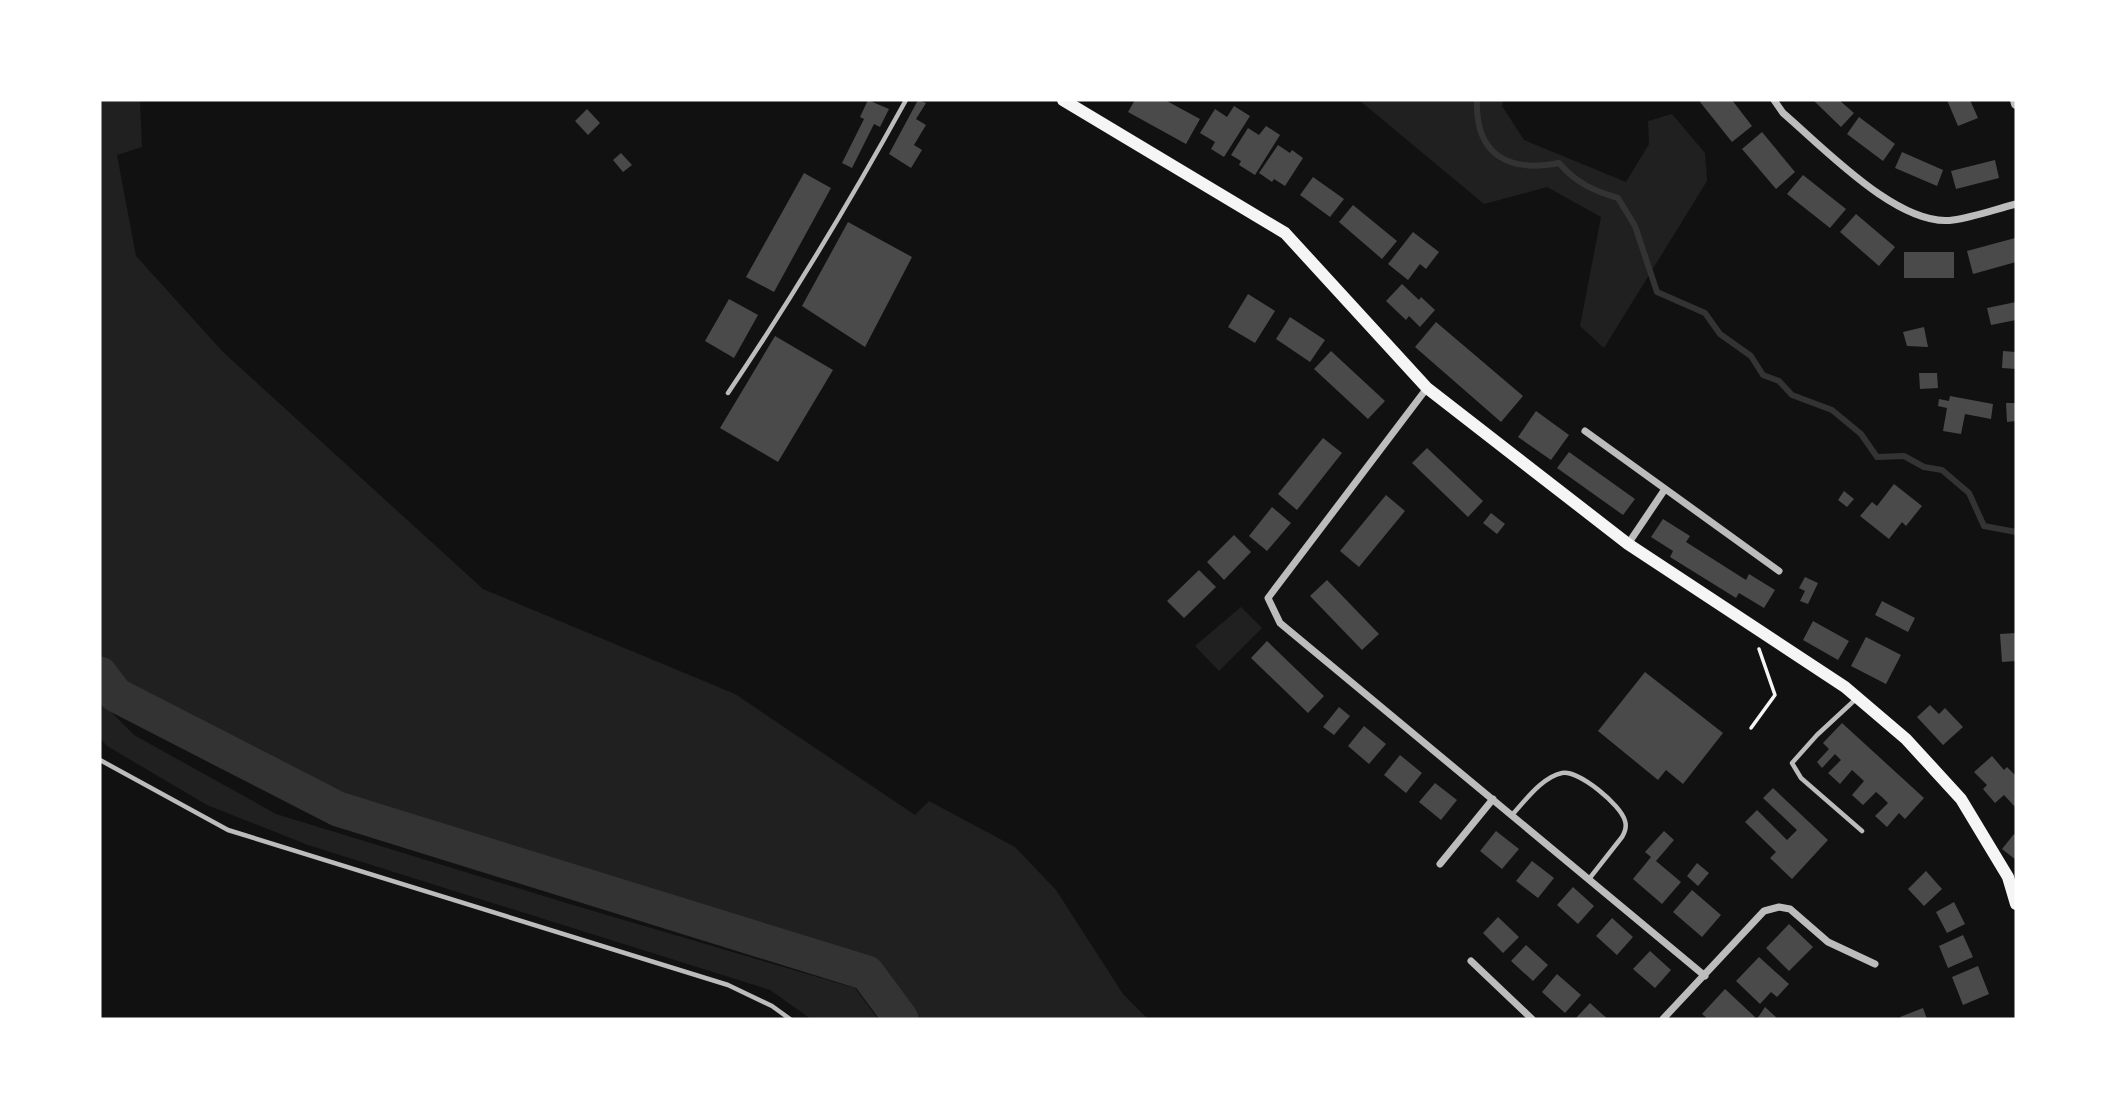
<svg xmlns="http://www.w3.org/2000/svg" width="2116" height="1119" font-family="'Times New Roman',serif">
<rect width="100%" height="100%" fill="#111"/>
<!-- green -->
<path fill="#202020" d="M100,100h40l2,47 -25,8 19,101 87,96 260,237 252,105 180,121 14,-14 86,46 41,43 67,104 25,25h-230l-44,-59 -532,-164 -220,-109 -22,-26z
M1359,100h144l-1,6 22,34 102,42 23,-38 -1,-23 24,-7 33,39 2,28 -103,167 -24,-22 21,-109 -54,-30 -63,17z
M1241,607l21,21 -43,43 -24,-25z
M100,701l34,34 142,79 297,91 282,83 23,31h-67l-41,-29 -462,-145 -101,-40 -100,-59 -7,-8z"/>
<g fill="none" stroke-linecap="round" stroke-linejoin="round">
<!-- stream -->
<path stroke="#333" stroke-width="6" d="M1477,100c-2,55 32,73 82,63 17,20 35,28 59,35l17,28 22,66 48,21 15,21 31,22 12,19 16,6 13,14 40,15 29,24 16,23 27,-1 20,11 18,3 27,23 15,33 32,6"/>
<!-- river -->
<path stroke="#333" stroke-width="35" d="M100,674l16,21 222,114 529,164 34,46"/>
</g>
<!-- building -->
<path fill="#4a4a4a" d="M868,100l21,9 -9,18 -6,-3 -22,44 -10,-5 22,-44 -4,-2z
M918,100l8,3 -10,16 10,6 -12,20 8,5 -11,18 -22,-14z
M1135,100h30l35,19 -14,25 -58,-32z
M1703,100h29l20,26 -20,16 -32,-40z
M1813,100h26l15,13 -13,14z
M1947,100h23l8,18 -20,8z
M1234,106l16,10 -26,41 -13,-8 4,-7 -15,-9 15,-24 12,8z
M587,109l13,14 -12,12 -13,-14z
M1859,117l36,27 -12,17 -36,-27z
M1266,126l14,9 -25,40 -16,-10 2,-4 -10,-6 17,-27 11,7z
M1762,132l33,40 -19,17 -34,-40z
M1278,145l12,8 2,-3 11,8 -18,28 -11,-7 -2,3 -13,-9z
M1902,152l41,18 -6,16 -42,-18z
M621,153l11,12 -9,7 -10,-12z
M1995,160l4,18 -43,11 -5,-18z
M804,173l27,15 -57,104 -28,-15z
M1803,175l43,34 -16,19 -43,-34z
M1313,177l31,22 -14,18 -30,-22z
M1353,205l44,36 -15,18 -43,-37z
M1856,214l39,33 -16,19 -39,-34z
M848,222l64,35 -47,90 -63,-41z
M1413,232l26,20 -13,17 -6,-5 -12,16 -20,-16z
M2015,238l1,24 -43,12 -6,-23z
M1904,252h50v26h-50z
M1402,284l17,16 2,-3 14,13 -15,17 -11,-11 -3,4 -20,-19z
M1248,294l27,17 -20,32 -27,-16z
M729,299l29,16 -24,43 -29,-17z
M2016,302v18l-25,5 -4,-17z
M1290,317l35,23 -15,22 -34,-23z
M1436,322l87,74 -22,26 -86,-75z
M1924,327l4,20 -21,-1 -4,-14z
M775,336l58,34 -55,92 -58,-34z
M1331,351l54,50 -17,18 -54,-50z
M2003,351l13,1v17l-14,-1z
M1919,373h18l1,15 -18,1z
M1950,396l43,8 -2,15 -26,-5 -4,20 -18,-3 4,-23 -9,-2 1,-7 10,2z
M2006,403h10v18l-9,1z
M1536,411l33,24 -18,25 -33,-23z
M1323,438l19,15 -45,57 -19,-16z
M1427,448l56,53 -15,16 -56,-54z
M1569,452l66,47 -12,16 -66,-47z
M1894,484l28,22 -16,20 -4,-4 -13,17 -29,-23 12,-14 5,4z
M1844,491l10,8 -7,8 -9,-7z
M1386,495l19,16 -46,56 -19,-16z
M1272,507l19,16 -24,28 -18,-15z
M1491,513l14,11 -8,10 -14,-11z
M1663,519l27,17 -4,6 60,38 3,-6 26,16 -11,18 -25,-15 -3,5 -66,-41 3,-6 -22,-14z
M1234,535l17,17 -27,28 -17,-18z
M1199,570l17,17 -32,31 -17,-17z
M1805,577l13,6 -10,21 -8,-3 5,-10 -6,-3z
M1327,580l52,54 -17,16 -52,-54z
M1882,601l33,17 -7,14 -33,-17z
M1813,621l36,20 -11,19 -35,-20z
M2016,633v28l-14,1 -2,-28z
M1866,637l35,18 -15,29 -35,-18z
M1267,641l57,55 -16,17 -57,-55z
M1645,672l78,61 -40,51 -17,-14 -8,10 -60,-49z
M1930,705l9,9 6,-6 18,19 -20,18 -26,-28z
M1339,707l11,9 -16,19 -11,-8z
M1842,723l82,75 -19,21 -6,-6 -12,14 -12,-11 13,-13 -6,-6 -6,-5 -13,13 -11,-10 12,-14 -12,-11 -12,14 -12,-11 13,-13 -6,-6 -13,14 -5,-6 12,-13 -6,-6z
M1364,726l22,18 -17,20 -21,-18z
M1400,755l22,18 -16,20 -22,-18z
M1992,756l12,14 3,-3 9,9v32l-12,-13 -9,8 -12,-14 4,-4 -13,-13z
M1435,783l22,17 -16,20 -22,-18z
M1773,788l55,52 -36,39 -22,-21 6,-6 -31,-30 12,-12 30,30 10,-10 -34,-32z
M1496,831l23,18 -17,20 -22,-18z
M1664,831l10,9 -18,21 25,21 -19,22 -29,-25 18,-22 -6,-5z
M2014,834l2,2v24l-14,-11z
M1532,861l22,17 -16,20 -22,-17z
M1697,863l12,10 -11,13 -11,-10z
M1926,871l16,18 -18,17 -16,-17z
M1573,887l21,19 -16,18 -21,-19z
M1692,890l29,25 -19,22 -29,-25z
M1954,902l11,22 -18,9 -11,-21z
M1498,917l21,20 -16,16 -20,-20z
M1612,918l21,19 -16,18 -21,-19z
M1789,924l24,23 -24,24 -23,-23z
M1963,935l10,22 -25,11 -9,-22z
M1526,945l22,20 -15,16 -22,-20z
M1650,951l21,19 -16,18 -22,-19z
M1759,957l30,27 -12,13 -6,-5 -11,12 -24,-23z
M1978,966l11,28 -26,11 -11,-28z
M1557,974l24,21 -16,18 -23,-21z
M1725,989l30,28 -3,2h-44l-6,-5z
M1590,1003l12,11 6,5h-33z
M1765,1007l13,12h-21z
M1923,1008l4,11h-26l-1,-2z"/>
<g fill="none" stroke-linecap="round" stroke-linejoin="round">
<!-- path -->
<path stroke="#f5f5f5" stroke-width="3.5" d="M1751,728l24,-33 -16,-46"/>
<!-- service -->
<path stroke="#bcbcbc" stroke-width="4.5" d="M728,393c64,-95 123,-193 178,-293
M1857,698l-40,37 -25,28 9,15 61,53
M100,760l128,70 500,155 44,21 18,13
M1512,815c13,-14 30,-38 50,-42 17,-3 59,32 63,48 2,6 0,11 -3,16l-33,42"/>
<!-- minor -->
<path stroke="#bcbcbc" stroke-width="7" d="M1774,100l9,13c40,34 116,115 170,107 21,-3 43,-11 63,-16
M1427,388l-159,210 12,25 425,353
M1585,431l194,140
M1628,544l37,-55
M1440,864l53,-65
M1471,961l61,58
M1663,1019l101,-108 15,-4 11,2 38,33 47,22"/>
<!-- tertiary -->
<path stroke="#bcbcbc" stroke-width="10" d="M2015,100l1,4"/>
<!-- primary -->
<path stroke="#f5f5f5" stroke-width="12" d="M1063,100l222,133 142,155 201,156 217,143 61,52 55,60 47,78 8,27"/>
</g>
<!-- border -->
<rect width="2116" height="1119" fill="none" stroke="#ffffff" stroke-width="203"/>
</svg>
